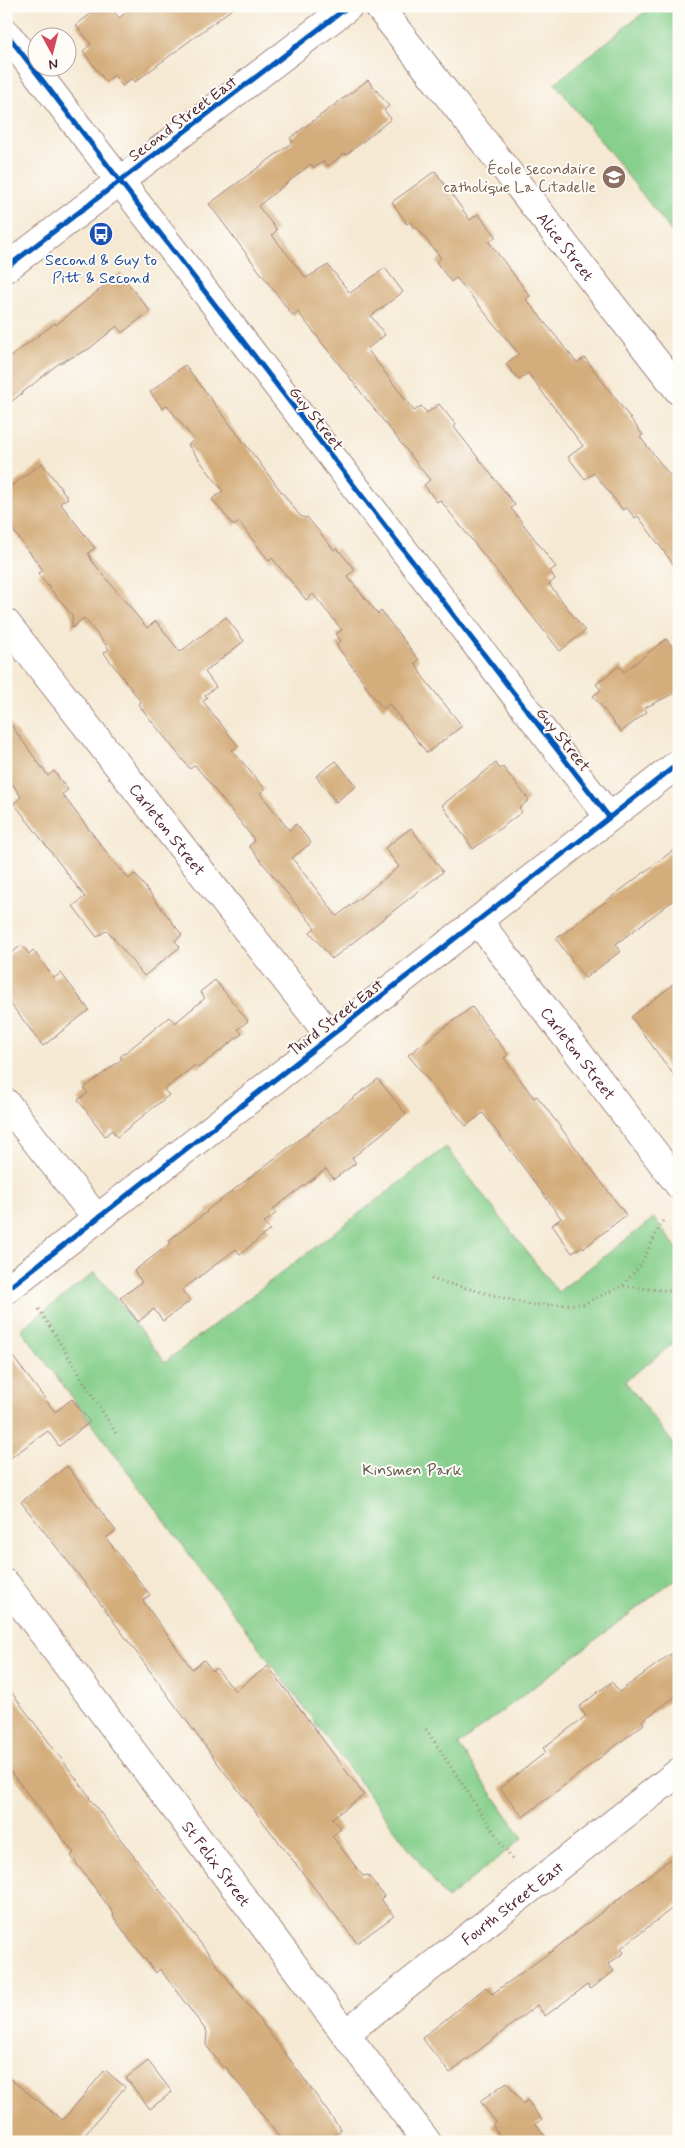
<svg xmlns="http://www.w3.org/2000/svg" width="685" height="2148" font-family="Mynerve,sans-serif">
<rect width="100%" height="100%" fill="#fdfcf7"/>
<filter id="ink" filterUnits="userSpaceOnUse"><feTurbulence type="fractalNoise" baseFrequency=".02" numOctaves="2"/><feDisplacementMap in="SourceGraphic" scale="10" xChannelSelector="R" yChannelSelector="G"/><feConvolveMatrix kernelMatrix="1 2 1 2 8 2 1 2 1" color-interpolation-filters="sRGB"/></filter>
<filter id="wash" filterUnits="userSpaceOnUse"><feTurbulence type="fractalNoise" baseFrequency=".0096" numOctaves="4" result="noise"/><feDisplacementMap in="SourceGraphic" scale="20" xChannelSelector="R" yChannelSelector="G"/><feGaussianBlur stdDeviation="1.12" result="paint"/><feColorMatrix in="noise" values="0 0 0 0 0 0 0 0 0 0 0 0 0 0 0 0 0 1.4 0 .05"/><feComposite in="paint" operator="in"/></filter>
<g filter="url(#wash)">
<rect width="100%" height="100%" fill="#f5e9d3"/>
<!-- green -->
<path fill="#86cf8c" stroke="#68775c" d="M652,6h27v235l-124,-158z
M446,1147l112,145 96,-74 25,33v88l-54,42 54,70v125l-221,169 65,93 -76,61 -426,-570 74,-57 70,90z"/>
<g id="blocks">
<!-- building -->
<path fill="#d4ad7c" d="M101,6h9l9,12 15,-12h102l-101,76 -3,-4 -10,8 -8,-11 -8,7 -23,-31 8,-7 -15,-19z
M368,80l21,26 -5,4 7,9 -45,36 -1,-2 -17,13 -4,-5 -10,7 -3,-4 -53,42 19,24 -5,5 34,43 22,-13 22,28 35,-25 18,24 -32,24 14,19 -18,14 47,62 7,-5 6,7 12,-9 17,21 -2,2 61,78 -4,3 45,59 -6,4 5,8 -6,5 36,47 -25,20 -120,-151 -3,2 -13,-17 6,-5 -132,-168 -5,4 -84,-112 84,-62 -3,-4z
M435,171l35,49 8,-6 18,22 -7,6 41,54 -4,3 51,64 8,-5 58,77 -3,2 39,50v85l-41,-56 -3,2 -9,-11 -3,3 -29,-37 -9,6 -17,-22 15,-11 -55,-73 -9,7 -13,-16 13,-10 -61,-74 -2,-2 -5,4 -15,-20 5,-4 -24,-30 -2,1 -5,-7 -3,2 -15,-22z
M120,273l30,38 -28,22 -5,-7 -28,23 -31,15 -52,42v-46l49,-37 1,2z
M185,365l115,151 5,2 2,-1 27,33 3,-2 18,22 -8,6 31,38 3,-3 38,49 -4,3 8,14 39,49 -35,27 -38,-49 -6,5 -18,-23 1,-1 -30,-40 5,-4 -5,-7 6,-4 -29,-36 -7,6 -34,-42 -3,3 -30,-39 -5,4 -22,-27 11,-8 -35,-46 6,-5 -27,-35 -4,4 -13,-17z
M42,463l26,35 -8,5 35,45 -7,5 4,8 55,67 9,-7 24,31 46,-35 18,24 -39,31 11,15 -11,8 2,3 -4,3 35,45 -6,4 33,39 -5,4 29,37 7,-6 15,19 -19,15 45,58 62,-49 -14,-19 26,-20 32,44 -111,87 -22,-27 5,-4 -66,-82 5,-4 -1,-4 -58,-73 -5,4 -52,-65 3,-2 -37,-49 5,-4 -25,-31 -12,10v-13l-34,-41 5,-4 -37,-49v-31z
M666,639l13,16v36l-35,17 3,4 -26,20 -28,-36 8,-6 -5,-6 23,-18 5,6z
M6,718l42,58 6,-5 14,19 -6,4 58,76 1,-1 8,10 6,-5 47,61 -7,6 5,6 -36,29 -37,-46 -10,7 -24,-31 12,-9 -71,-94 7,-6 -15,-23z
M336,761l20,25 -20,16 -20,-26z
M496,763l4,6 3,-2 26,33 -10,8 3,4 -49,37 -31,-44z
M679,846v50l-63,48 5,7 -36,27 -29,-39z
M22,945l7,9 4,-4 21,28 7,-5 28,37 -46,36 -37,-48v-41z
M215,980l33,41 -10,8 4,5 -44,34 -3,-3 -31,25 5,5 -52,42 -5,-7 -7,6 -27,-36 10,-7 -4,-5 38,-29 -2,-2 49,-40 6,6 30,-25 -5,-6z
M679,980v102l-48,-65z
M472,1007l36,48 -4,3 30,40 3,-2 89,119 -42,33 -2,-2 -10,7 -20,-28 9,-7 -78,-105 -17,13 -58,-71z
M378,1079l28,35 -54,44 4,5 -22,16 -8,-10 -53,40 3,4 -12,10 6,7 -30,24 -4,-5 -54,41 8,11 -27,20 -9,-12 -16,13 -18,-24 22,-16 -8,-11 37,-28 -2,-3 38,-28 -1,-1z
M6,1348l49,64 17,-13 18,23 -31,24 -11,-15 -42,30z
M67,1466l49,65 -10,7 44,57 -7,6 49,68 12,-9 8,11 4,-3 19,23 33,-25 96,129 -32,23 9,11 -9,7 31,40 5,-1 16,21 -3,3 13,17 -37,27 -135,-174 -127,-173 -74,-94z
M679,1648v46l-37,27 2,3 -121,93 -23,-29 46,-36 -3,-4 43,-32 -7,-9 23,-18 10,-7 7,10z
M6,1685l84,112 -1,1 205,267 47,65 -16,12h-42l-58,-76 -2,2 -17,-23 1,-13 -47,-63 -4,4 -29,-37 -14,-20 1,-2 -43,-58 3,-3 -68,-87z
M679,1852v51l-58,45 3,5 -16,11 6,7 -24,18 -3,-4 -42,31 -8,-11 -87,68 -28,-35 64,-51 6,7 60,-43z
M148,2061l24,31 -22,17 -24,-31z
M105,2070l20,17 -42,50 7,5h-84v-66l57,44z
M507,2082l16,22 4,-4 15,20 -6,4 14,18h-46l-12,-17 4,-3 -16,-21z"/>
</g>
</g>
<g filter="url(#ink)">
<use href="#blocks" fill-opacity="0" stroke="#a0847f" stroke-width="1"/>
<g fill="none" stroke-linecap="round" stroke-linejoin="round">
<!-- minor casing -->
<g stroke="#a0847f" stroke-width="30">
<g id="minor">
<path id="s1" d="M378,6l301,385"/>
<path d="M6,33l603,784"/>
<path id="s2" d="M6,623l324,413"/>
<path id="s3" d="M478,921l201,264"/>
<path d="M6,1103l91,116"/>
<path d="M6,1290l673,-527"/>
<path id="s4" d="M6,1584l421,558"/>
<path id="s5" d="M346,2033l333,-261"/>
</g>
</g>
<!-- major casing -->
<g stroke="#a0847f" stroke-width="30">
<path id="major" d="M6,268l343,-262"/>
</g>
<!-- path -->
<path stroke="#a0847f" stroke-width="3" stroke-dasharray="1 4" stroke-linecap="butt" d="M431,1279l100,26 52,-1 39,-18 57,6
M623,1285l17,-19 24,-48
M39,1309l78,126
M426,1729l87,132"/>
<!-- minor -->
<use href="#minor" stroke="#fff" stroke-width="28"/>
<!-- major -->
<use href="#major" stroke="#fff" stroke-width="28"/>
<!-- cycleway casing -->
<g stroke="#fdfcf7" stroke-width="8">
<path id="cycleway" d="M6,33l603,784
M6,268l343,-262
M6,1290l673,-527"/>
</g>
<!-- cycleway -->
<use href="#cycleway" stroke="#0057b8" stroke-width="5"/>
</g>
</g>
<!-- icons -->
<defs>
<g id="school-disc" transform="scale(1.25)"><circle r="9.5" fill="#8d6e63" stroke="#fdfcf7"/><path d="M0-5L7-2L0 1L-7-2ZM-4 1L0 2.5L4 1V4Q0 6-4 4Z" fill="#fff"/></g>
<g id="bus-disc" transform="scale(1.25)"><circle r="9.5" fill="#1a4fb4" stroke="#fdfcf7"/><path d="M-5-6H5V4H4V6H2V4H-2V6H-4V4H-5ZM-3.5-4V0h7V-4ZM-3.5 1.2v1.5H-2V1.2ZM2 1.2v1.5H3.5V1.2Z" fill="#fff"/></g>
</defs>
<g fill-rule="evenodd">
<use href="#school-disc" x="614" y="177"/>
<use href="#bus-disc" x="101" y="234"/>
</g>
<g text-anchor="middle" stroke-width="4" stroke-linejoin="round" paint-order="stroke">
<!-- street labels -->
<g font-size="16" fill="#4a1f2b" stroke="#fdfcf7">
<text transform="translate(182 118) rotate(-37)" y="6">Second Street East</text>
<text dy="6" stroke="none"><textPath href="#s1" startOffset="305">Alice Street</textPath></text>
<text transform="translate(317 418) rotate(52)" y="6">Guy Street</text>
<text transform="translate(564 739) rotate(52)" y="6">Guy Street</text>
<text dy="6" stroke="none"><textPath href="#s2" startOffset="262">Carleton Street</textPath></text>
<text transform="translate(335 1017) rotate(-38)" y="6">Third Street East</text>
<text dy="6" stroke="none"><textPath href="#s3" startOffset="166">Carleton Street</textPath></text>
<text dy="6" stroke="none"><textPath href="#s4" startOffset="350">St Felix Street</textPath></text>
<text dy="6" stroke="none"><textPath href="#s5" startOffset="211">Fourth Street East</textPath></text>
</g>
<!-- education labels -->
<g font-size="16" fill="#785e54" stroke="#fdfcf7" text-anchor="end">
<text x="596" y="174">École secondaire<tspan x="596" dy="18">catholique La Citadelle</tspan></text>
</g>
<!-- transit labels -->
<g font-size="16" fill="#164399" stroke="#fdfcf7">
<text x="101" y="265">Second &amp; Guy to<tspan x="101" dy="18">Pitt &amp; Second</tspan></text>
</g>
<!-- park labels -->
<g font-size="16" fill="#5c5448" stroke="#fdfcf7">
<text x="412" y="1475">Kinsmen Park</text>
</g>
</g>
<!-- margin -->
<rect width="685" height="2148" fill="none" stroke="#fdfcf7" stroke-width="25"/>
<!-- north arrow -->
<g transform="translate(52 52) rotate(173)"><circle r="24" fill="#fdfcf7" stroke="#b5a4a5"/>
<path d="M0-4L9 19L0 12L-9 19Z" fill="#d1495b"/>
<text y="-8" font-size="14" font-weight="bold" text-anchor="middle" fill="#4a1f2b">N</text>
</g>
</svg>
